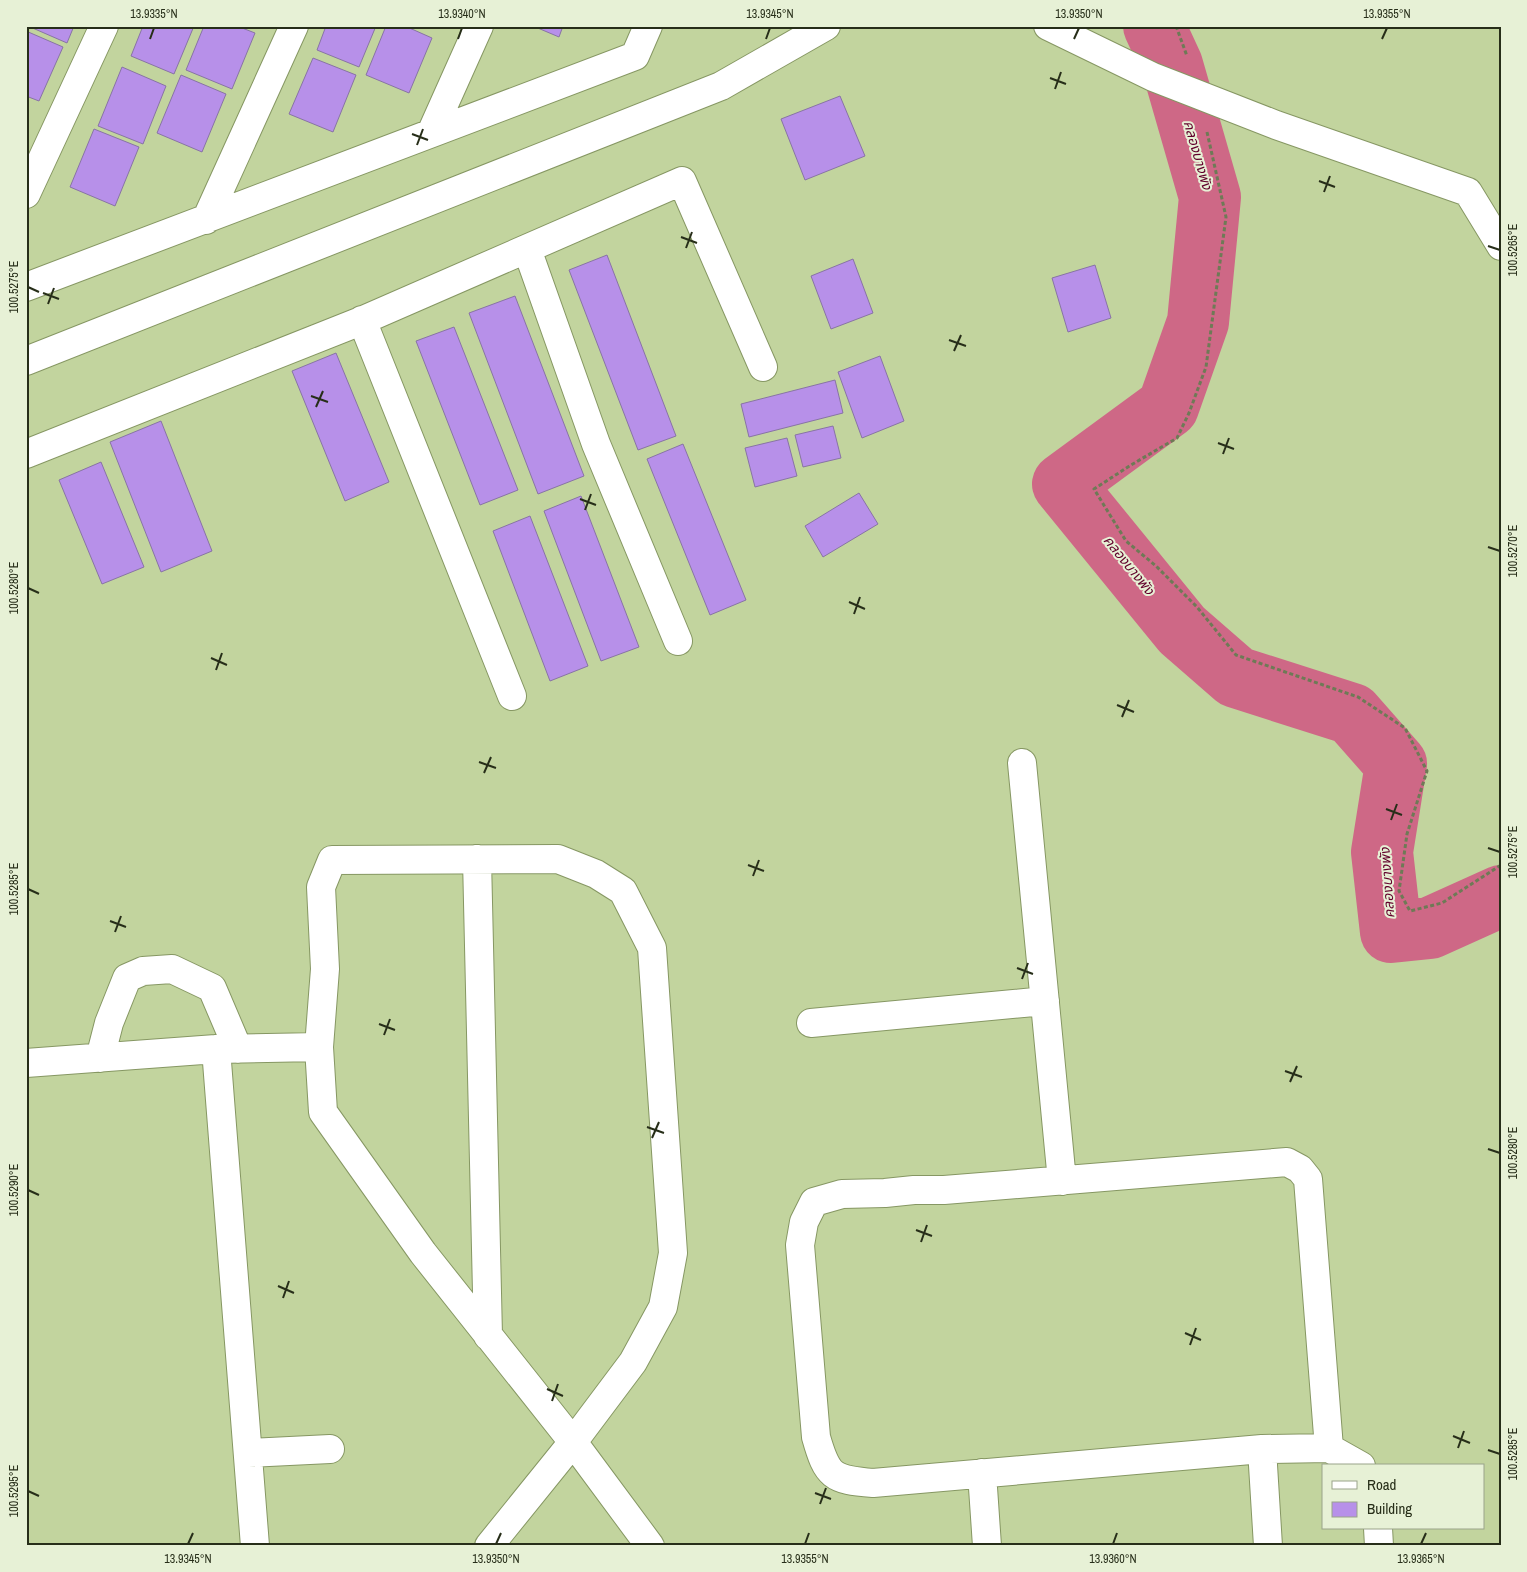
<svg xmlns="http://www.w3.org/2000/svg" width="1527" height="1572" font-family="'Archivo Narrow','Noto Sans Thai',sans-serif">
<rect width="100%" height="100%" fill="#c2d49e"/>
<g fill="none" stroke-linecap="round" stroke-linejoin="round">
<!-- river -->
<path stroke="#ce6886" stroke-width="62" d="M1154,26l18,39 38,132 -12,125 -30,85 -105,77 119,146 54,47 116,37 44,50 -14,88 9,80 39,-4 71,-32"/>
</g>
<!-- building -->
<path fill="#b790e9" stroke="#8874a4" d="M28,26h46l-7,17z
M143,26h51l-20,48 -43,-18z
M204,26h33l18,7 -23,56 -46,-19z
M326,26h50l-17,41 -42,-17z
M386,26h19l27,12 -23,55 -43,-18z
M533,26h30l-4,11z
M26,31l37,16 -24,54 -13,-5z
M313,58l43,17 -23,57 -44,-18z
M122,67l44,19 -23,58 -45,-18z
M181,75l45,19 -24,58 -45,-19z
M840,96l25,60 -60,24 -24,-61z
M94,129l45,18 -24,59 -45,-19z
M607,255l69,181 -38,14 -69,-180z
M853,259l20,54 -42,16 -20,-53z
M1095,265l16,53 -43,14 -16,-54z
M515,296l69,180 -46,18 -69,-181z
M454,327l64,163 -38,15 -64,-164z
M336,353l53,129 -44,19 -53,-130z
M880,356l24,65 -42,17 -24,-66z
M835,380l8,33 -94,24 -8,-33z
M161,421l51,130 -51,21 -51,-130z
M833,426l8,32 -38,9 -8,-32z
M787,438l10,38 -42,11 -10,-39z
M683,444l63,156 -36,15 -63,-156z
M101,462l43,105 -42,17 -43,-104z
M859,493l19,31 -55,33 -18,-31z
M581,496l58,151 -38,14 -57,-150z
M530,516l58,150 -38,15 -57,-150z"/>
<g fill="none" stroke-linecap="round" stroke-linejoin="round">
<!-- minor casing -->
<g stroke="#869763" stroke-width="30">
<path id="minor" d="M1048,26l105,51 36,14 87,34 192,67 33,54
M432,131l47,-105
M26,194l78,-168
M206,220l88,-194
M527,249l69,195 82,197
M26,287c204,-76 406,-156 609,-231l13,-30
M362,320l150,376
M26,361l695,-275 105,-60
M26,454l335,-133 321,-140 81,186
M1022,763l40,418
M477,859l11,477
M811,1023l234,-22
M216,1049l39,497
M100,1058l9,-35 18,-45 16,-7 29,-2 40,19 26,61
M26,1063l190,-14 103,-2
M1329,1448l-21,-269 -8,-10 -13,-7 -343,28h-30l-29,3 -43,1 -28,8 -10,20 -4,23 16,192c11,39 16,43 57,46l389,-34 67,-1 32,18
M1262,1449l6,97
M248,1453l82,-4
M982,1473l5,73
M1378,1528l1,18
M489,1546l84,-104 60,-80 30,-55 10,-54 -21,-305 -29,-57 -27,-17 -38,-15 -226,1 -11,27 4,82 -6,78 4,65 100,141 150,189 77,104"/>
</g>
<!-- path -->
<path stroke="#6e7a56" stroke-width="3" stroke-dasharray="4 2.5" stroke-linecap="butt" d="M1176,26l11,30
M1207,132l19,85 -20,150 -17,46 -12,25 -46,27 -37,24 32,52 30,25 41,41 39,48 122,42 47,31 22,43 -20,63 -8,57 11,20 32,-8 59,-38"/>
<!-- minor -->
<use href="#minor" stroke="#fff" stroke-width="28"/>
</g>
<!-- ticks -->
<path fill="none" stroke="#272e19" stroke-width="2" d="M150,39l4,-11M458,39l4,-11M766,39l4,-11M1074,39l5,-11M1382,39l5,-11M1050,78l16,6M1055,89l6,-17M412,134l16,6M417,145l6,-16M1319,181l16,6M1324,192l6,-16M681,237l16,6M1488,246l12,4M686,248l6,-16M28,287l11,5M43,293l16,6M48,304l6,-16M949,340l17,6M954,351l7,-16M311,396l17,6M316,407l7,-16M1218,443l16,6M1223,454l6,-16M580,499l16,6M585,510l6,-16M1488,547l12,4M28,588l11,5M849,602l16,7M854,614l6,-17M211,658l16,7M216,670l6,-17M1117,705l17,7M1122,717l7,-17M479,762l17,6M484,773l7,-16M1386,809l16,6M1391,820l6,-16M1488,848l12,4M748,865l16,6M753,876l6,-16M28,889l11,5M110,921l16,6M115,932l6,-16M1017,968l16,6M1022,979l6,-16M379,1024l16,6M384,1035l6,-16M1285,1071l17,6M1290,1082l7,-16M647,1127l17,6M652,1138l7,-16M1488,1149l12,4M28,1190l11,5M916,1230l16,6M921,1242l6,-17M278,1286l16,7M283,1298l6,-17M1185,1333l16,7M1190,1345l6,-17M547,1389l16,7M552,1401l6,-17M1453,1436l17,7M1458,1448l6,-17M1488,1450l12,4M28,1491l11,5M815,1493l16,6M820,1504l6,-16M188,1544l5,-11M496,1544l5,-11M805,1544l4,-11M1113,1544l4,-11M1421,1544l5,-11"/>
<g text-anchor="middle" stroke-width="4" stroke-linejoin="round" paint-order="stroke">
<!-- water labels -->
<g font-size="14" font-style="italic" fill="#61002b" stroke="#e7f1d6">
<text transform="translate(1198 155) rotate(74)" y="5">คลองบางพัง</text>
<text transform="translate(1129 565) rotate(51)" y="5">คลองบางพัง</text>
<text transform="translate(1387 883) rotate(-94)" y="5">คลองบางพัง</text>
</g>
</g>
<!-- border -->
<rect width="1527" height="1572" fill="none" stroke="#e7f1d6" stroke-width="55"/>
<!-- legend -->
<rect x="1322" y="1464" width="162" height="65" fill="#e7f1d6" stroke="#9aa38a"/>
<rect x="1332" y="1481" width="25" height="8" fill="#ffffff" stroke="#9aa38a"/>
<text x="1367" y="1490" font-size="15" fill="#272e19">Road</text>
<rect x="1332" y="1502" width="25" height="15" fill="#b790e9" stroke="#9aa38a"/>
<text x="1367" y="1514" font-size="15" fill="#272e19">Building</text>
<rect x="28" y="28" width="1472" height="1516" fill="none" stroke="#272e19" stroke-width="2"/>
<g font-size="12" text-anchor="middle" fill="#272e19">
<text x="154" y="18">13.9335°N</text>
<text x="462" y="18">13.9340°N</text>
<text x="770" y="18">13.9345°N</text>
<text x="1079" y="18">13.9350°N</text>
<text x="1387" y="18">13.9355°N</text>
<text transform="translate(1513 250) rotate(-90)" y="4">100.5265°E</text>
<text transform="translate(14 287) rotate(-90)" y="4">100.5275°E</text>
<text transform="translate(1513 551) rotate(-90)" y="4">100.5270°E</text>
<text transform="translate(14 588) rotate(-90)" y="4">100.5280°E</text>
<text transform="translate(1513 852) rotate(-90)" y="4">100.5275°E</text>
<text transform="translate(14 889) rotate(-90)" y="4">100.5285°E</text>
<text transform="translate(1513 1153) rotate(-90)" y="4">100.5280°E</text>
<text transform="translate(14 1190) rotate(-90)" y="4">100.5290°E</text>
<text transform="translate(1513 1454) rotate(-90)" y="4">100.5285°E</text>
<text transform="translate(14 1491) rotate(-90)" y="4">100.5295°E</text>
<text x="188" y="1563">13.9345°N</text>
<text x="496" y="1563">13.9350°N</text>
<text x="805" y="1563">13.9355°N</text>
<text x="1113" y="1563">13.9360°N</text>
<text x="1421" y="1563">13.9365°N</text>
</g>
</svg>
